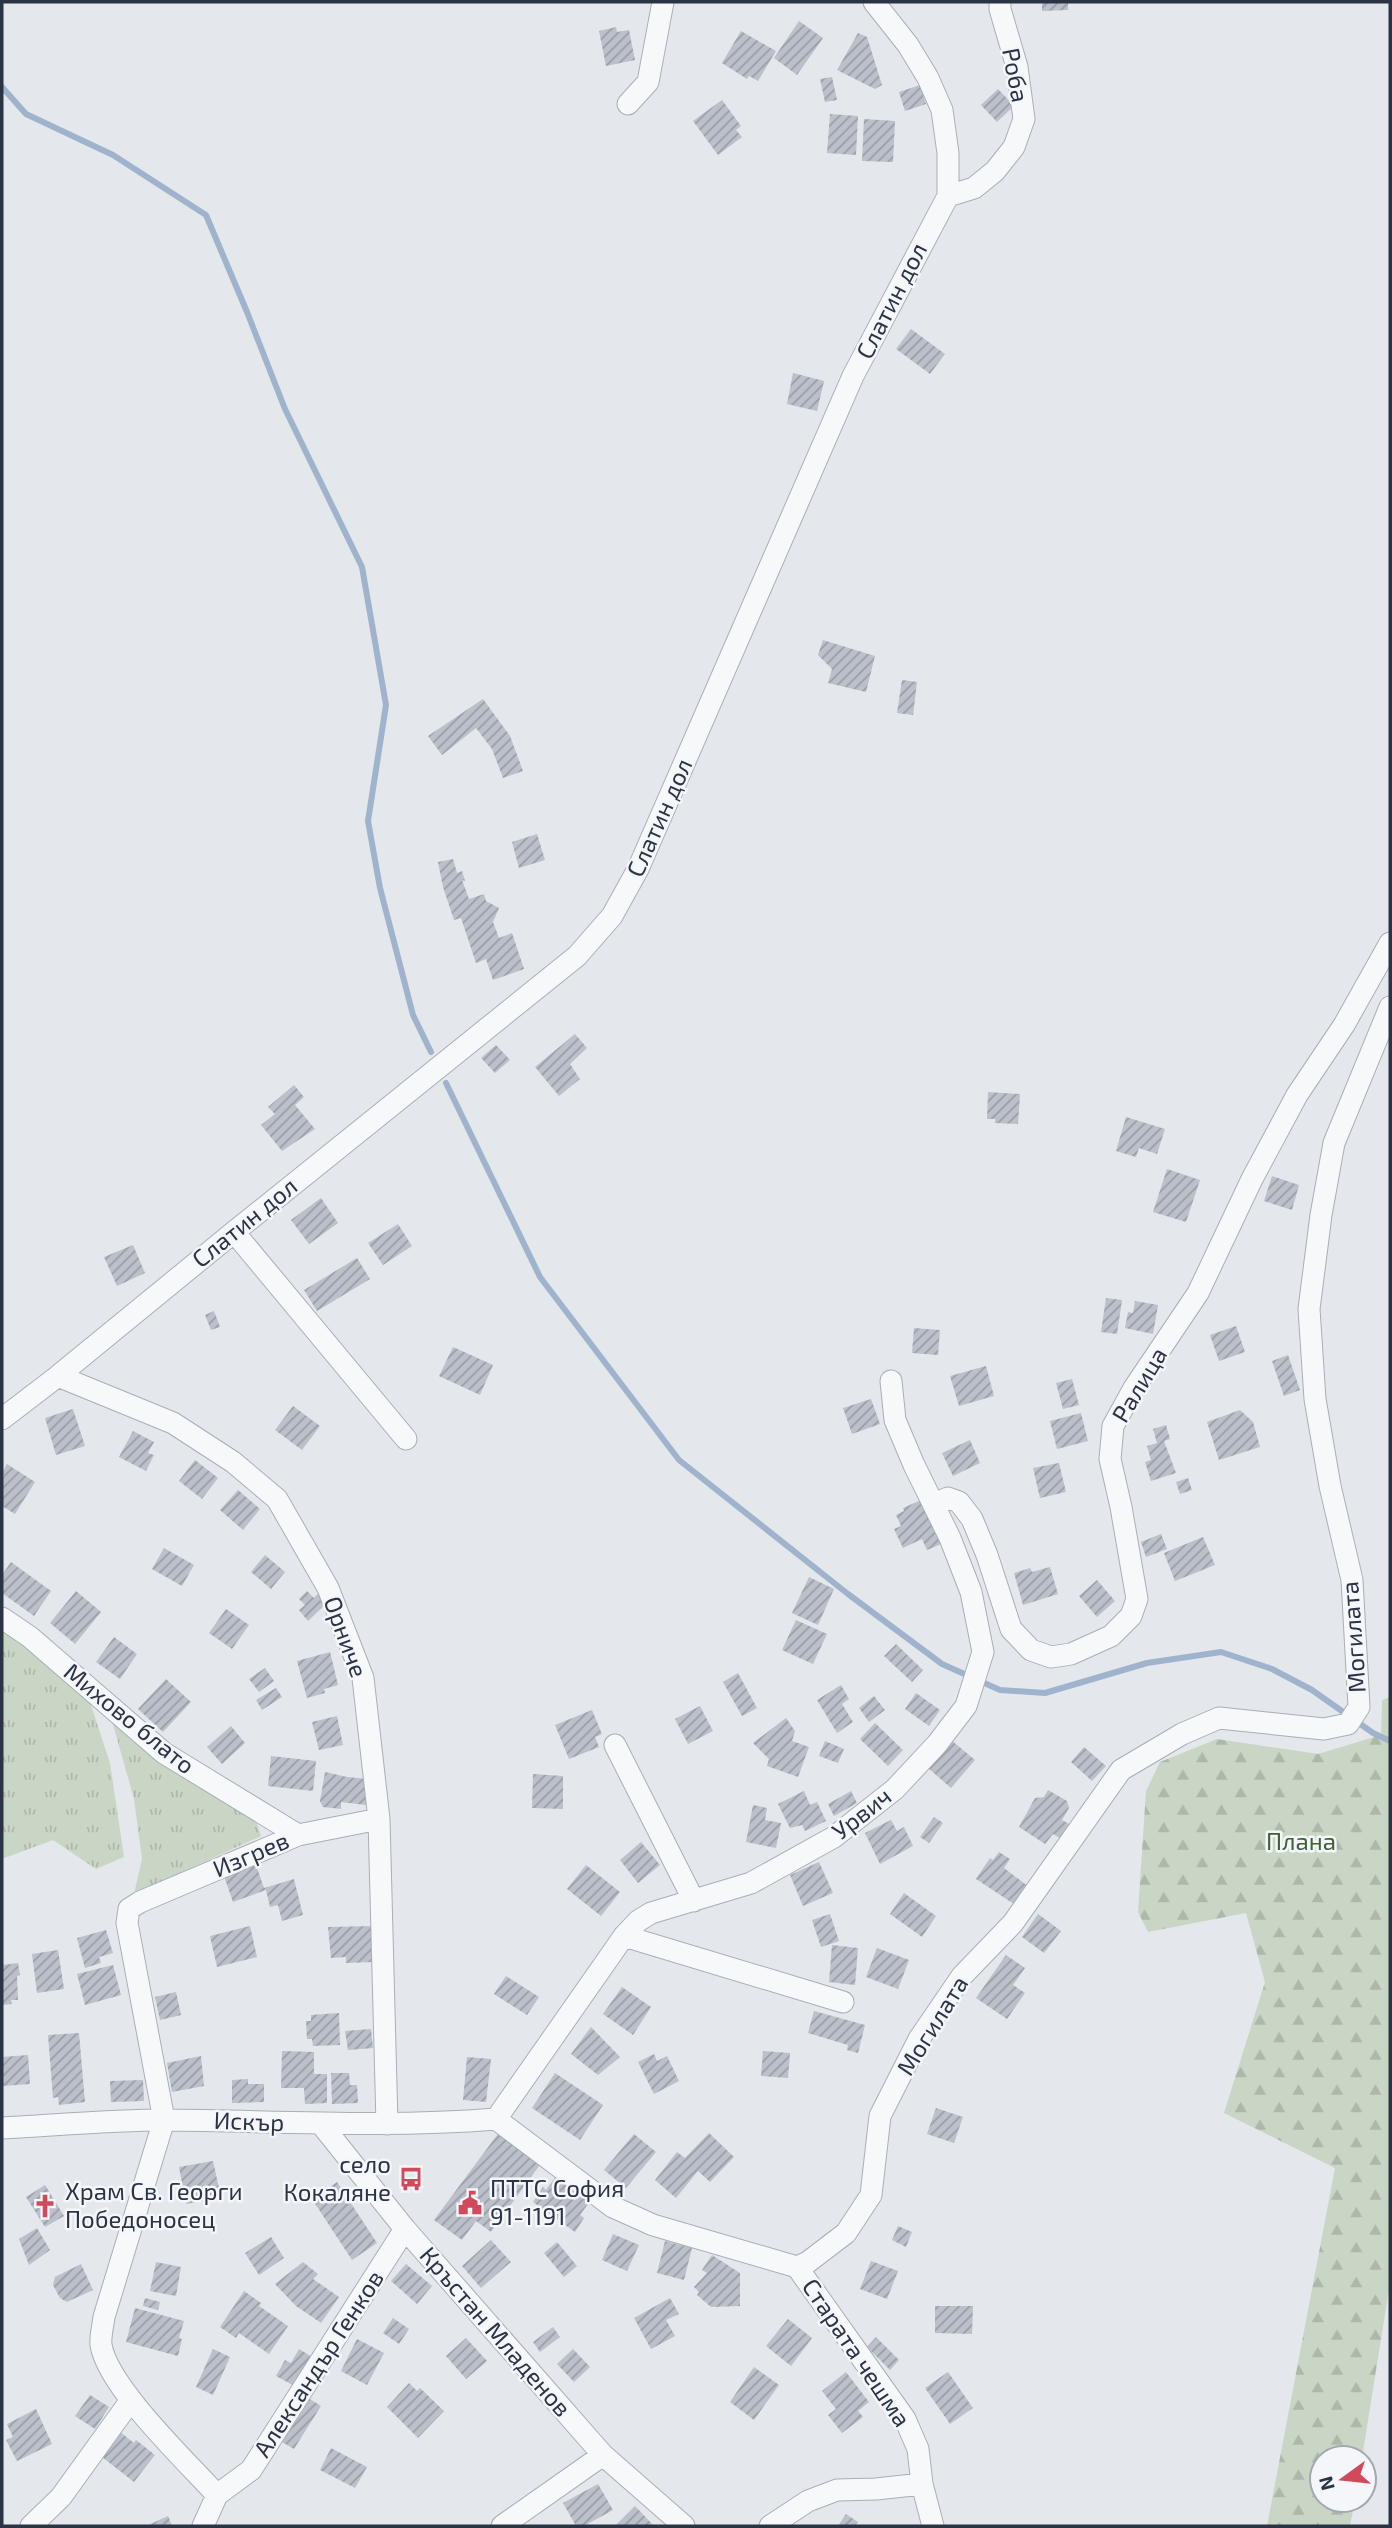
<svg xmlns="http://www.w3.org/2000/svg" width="1392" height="2528" font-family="'Exo 2',sans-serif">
<defs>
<pattern id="forest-firs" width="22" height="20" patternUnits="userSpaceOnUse" patternTransform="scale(1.75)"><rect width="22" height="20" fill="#c9d6c5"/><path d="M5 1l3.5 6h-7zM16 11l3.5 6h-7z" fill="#adb8ab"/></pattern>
<pattern id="park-tufts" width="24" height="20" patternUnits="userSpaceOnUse" patternTransform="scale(1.75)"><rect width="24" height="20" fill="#c9d6c5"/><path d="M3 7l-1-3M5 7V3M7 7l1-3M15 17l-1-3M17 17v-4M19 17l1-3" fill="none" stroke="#adb8ab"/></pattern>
<pattern id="building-hatch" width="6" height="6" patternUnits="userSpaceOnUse" patternTransform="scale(1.75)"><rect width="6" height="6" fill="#bbc0ca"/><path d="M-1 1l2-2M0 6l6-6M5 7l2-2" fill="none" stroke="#989da6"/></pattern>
</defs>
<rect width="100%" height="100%" fill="#e4e7ec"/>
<!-- forest -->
<path fill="url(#forest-firs)" d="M1390,1697v586l-28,175h-40v42h33l-5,26h-83l68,-358 -111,-55 41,-131 -19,-69 -98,19 -10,-20 8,-121 14,-29 57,-23 101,15 63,-19 1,-35z"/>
<!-- park -->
<path fill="url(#park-tufts)" d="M2,1625l86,71 22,67 14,94 -28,12 -43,-29 -51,19z
M110,1714l144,100 7,22 -127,58 8,-35 -8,-60z"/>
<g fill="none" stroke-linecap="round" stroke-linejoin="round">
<!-- stream -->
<path stroke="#9fb4cc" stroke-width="6" d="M2,87l24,27 87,41 93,60 41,97 38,97 77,158 24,138 -18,116 12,67 33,127 18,37
M446,1083l94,194 139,183 169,134 94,70 58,26 45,3 102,-30 74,-11 51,17 40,21 61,43 17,8"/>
</g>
<!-- building -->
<path fill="url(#building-hatch)" d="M1042,2h26v8l-26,1z
M799,21l24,17 -26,37 -23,-17z
M616,27l1,5 12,-2 6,30 -29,6 -7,-35z
M741,31l35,20 -18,30 -9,-5 -2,3 -25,-16z
M858,33l9,4 15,48 -7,4 -38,-19z
M832,77l5,23 -12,2 -5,-23z
M920,85l6,19 -21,7 -6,-19z
M998,89l16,17 -17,16 -16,-17z
M722,100l19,26 -5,4 6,7 -24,18 -25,-34z
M830,114l28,2 -2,39 -29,-2z
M864,119l31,2 -2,41 -31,-1z
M911,329l34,25 -15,20 -34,-25z
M793,373l31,8 -7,30 -30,-7z
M823,640l52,16 -9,36 -38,-9 4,-14 -14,-14z
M902,680l15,2 -4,33 -16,-2z
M483,699l27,37 13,35 -20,7 -11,-29 -16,-21 -34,27 -14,-19z
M537,834l8,26 -26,8 -7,-26z
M453,859l4,14 5,-2 3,10 -3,-1 7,19 15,-5 2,7 13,7 -6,14 6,16 13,-5 12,36 -31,11 -7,-21 -10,4 -15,-45 -7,2 -11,-33 -5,-25z
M575,1034l12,14 -17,16 10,15 -21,17 -24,-29z
M496,1045l14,15 -15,13 -14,-15z
M294,1085l10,12 -9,8 20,24 -33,22 -21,-26 14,-11 -7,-7z
M988,1092l32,2 -2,30 -23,-1v-4h-8z
M1126,1117l39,12 -8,25 -18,-6 -3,9 -20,-6z
M1167,1169l33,11 -14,42 -33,-10z
M1272,1176l27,9 -7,25 -28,-9z
M321,1198l17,25 -29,21 -18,-24z
M398,1224l14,22 -29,19 -15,-22z
M133,1245l12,28 -28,13 -13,-29z
M357,1258l13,21 -53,32 -13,-21z
M1106,1298l16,2 -5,34 -16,-2z
M1135,1301l23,4 -5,29 -28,-6 3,-16 5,1z
M214,1311l6,16 -9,3 -6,-15z
M1236,1326l9,26 -26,9 -9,-26z
M914,1328l26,2 -2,25 -26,-2z
M453,1347l40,18 -13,30 -41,-19z
M1288,1355l12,35 -16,6 -12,-35z
M986,1366l8,30 -35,10 -9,-30z
M1072,1379l7,26 -16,4 -7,-26z
M871,1399l9,25 -28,10 -9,-26z
M293,1406l27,20 -18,24 -27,-20z
M73,1409l12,37 -29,9 -11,-37z
M1240,1410l13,12 7,25 -41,13 -12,-38z
M1081,1413l7,28 -31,8 -7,-28z
M1166,1425l4,14 -6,2 12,32 -25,8 -6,-19 6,-2 -4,-14 10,-3 -4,-14z
M133,1431l21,11 -6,11 6,2 -8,16 -27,-14z
M970,1440l10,23 -27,13 -11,-23z
M195,1460l23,18 -16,21 -23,-18z
M1059,1463l7,29 -26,6 -7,-30z
M7,1464l28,18 -20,32 -13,-8v-26l2,-4 -2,-3z
M1188,1478l4,12 -12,4 -4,-12z
M238,1490l22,19 -17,21 -23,-20z
M921,1500l20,44 -14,6 -5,-11 -19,9 -9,-19 7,-3 -5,-11 8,-4 -1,-3z
M1161,1534l6,15 -21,8 -5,-15z
M1203,1537l12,28 -40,16 -11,-28z
M164,1548l30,17 -12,21 -30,-17z
M265,1555l20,17 -14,17 -20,-17z
M11,1562l40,29 -17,25 -32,-23v-18z
M1050,1567l8,27 -35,11 -9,-32 16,-5 2,4z
M809,1577l25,12 -16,36 -26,-12z
M1097,1580l18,21 -18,16 -18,-21z
M76,1591l25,21 -26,32 -25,-21z
M307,1591l7,7 6,-6 8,10 -20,19 -9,-11 6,-5 -6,-6z
M226,1609l23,16 -17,24 -23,-16z
M796,1620l31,14 -14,30 -31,-14z
M114,1637l23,17 -17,25 -24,-17z
M896,1644l27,26 -11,12 -28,-26z
M330,1652l8,33 -14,4 1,4 -18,5 -10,-37z
M265,1668l9,13 -15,11 -10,-13z
M738,1673l19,35 -15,8 -19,-34z
M166,1679l25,23 -28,30 -25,-23z
M841,1685l8,14 -7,5 11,18 -16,11 -20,-33z
M276,1688l6,9 -20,13 -6,-10z
M916,1693l24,17 -11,16 -24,-17z
M874,1696l11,14 -16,12 -10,-14z
M700,1706l13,25 -25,13 -13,-25z
M592,1710l10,24 -7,3 4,10 -30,12 -14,-34z
M337,1716l6,29 -24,5 -7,-28z
M786,1718l9,13 -3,10 17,6 -11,30 -31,-11 2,-7 -16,-16z
M875,1723l28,27 -15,16 -28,-27z
M231,1726l14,17 -23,21 -15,-17z
M951,1740l24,20 -24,28 -23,-20z
M825,1741l19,8 -6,14 -19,-7z
M1084,1747l22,19 -14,15 -21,-19z
M271,1756l45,5 -3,30 -45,-5z
M325,1772l22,5 20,2 -1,26 -25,-3v7l-18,-2 -3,-6z
M533,1774l30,2v33l-31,-1z
M1048,1790l19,11 2,7 -7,12 9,5 -8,15 -10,-6 -8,10 -26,-17 16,-29 9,-1z
M804,1791l6,14 7,-3 9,19 -21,10 -3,-6 -12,3 -12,-24z
M851,1791l6,12 -23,13 -6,-12z
M753,1805l14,3 -2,12 16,3 -5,25 -30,-6z
M934,1817l9,6 -14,20 -9,-6z
M891,1820l6,11 7,-4 9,19 -33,18 -15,-31z
M641,1842l19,23 -22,18 -18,-23z
M999,1852l11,7 -6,9 25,19 -12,19 -41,-27 14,-21 3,2z
M819,1862l14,31 -30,13 -13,-31z
M256,1865l8,23 30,-9 9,36 -21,6 -4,-16 -8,2 -4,-17 -33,12 -9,-26z
M586,1865l34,27 -19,24 -34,-27z
M904,1893l32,23 -14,21 -32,-23z
M830,1914l9,27 -18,6 -9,-27z
M1038,1914l23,17 -17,22 -22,-16z
M250,1926l7,31 -40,10 -7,-31z
M374,1926l-1,36 -27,1v-6l-15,1 -3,-31z
M106,1930l7,23 -14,4 2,6 -16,5 -8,-30z
M832,1945l26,3 -3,37 -26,-3z
M877,1948l32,12 -11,29 -32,-12z
M58,1950l6,39 -27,4 -5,-39z
M1006,1955l19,13 -12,17 12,8 -18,26 -31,-21z
M18,1963l2,12 -3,1 1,24h-7l1,4 -10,1v-40z
M113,1965l8,30 -36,10 -8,-31z
M506,1976l33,21 -12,18 -33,-21z
M622,1987l29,20 -18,28 -30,-21z
M176,1992l5,23 -21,5 -5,-23z
M814,2011l51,14 -7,28 -11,-3 1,-5 -40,-12z
M339,2013l1,32 -27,1 -1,-7h-5l-1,-18h5v-6z
M591,2027l29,30 -22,18 -27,-21z
M371,2029l2,19 -25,2 -3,-19z
M79,2033l6,69 -26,3 -1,-8 -5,1 -5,-63z
M282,2051l32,1v22h13v29l-22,1 -1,-16h-23z
M763,2051l27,2 -2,25 -27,-2z
M654,2054l3,7 10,-5 12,25 -25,13 -16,-32z
M28,2055l2,29 -28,2v-29z
M201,2056l3,30 -32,6 -5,-29z
M467,2057l24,2 -5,43 -23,-2z
M331,2073h18l1,12h7l1,18 -26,1z
M555,2073l48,32 -23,35 -48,-32z
M248,2079v5h16v18l-32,1v-23z
M143,2080l1,21 -33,1 -1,-21z
M936,2108l27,9 -9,26 -27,-9z
M500,2131l42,31 -51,70 -15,-11 -14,19 -28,-20z
M709,2133l25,24 -24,25 -12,-11 -22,27 -21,-18 22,-28 8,6z
M634,2134l22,18 -30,36 -22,-18z
M213,2161l8,36 -35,7 -7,-37z
M556,2176l35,24 -11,15 4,3 -9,14 -42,-30 10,-15 3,3z
M337,2182l40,61 -25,17 -40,-61z
M45,2185l19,31 -19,11 -19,-30z
M898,2226l14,6 -6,15 -14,-7z
M37,2228l13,22 -21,15 -10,-26z
M613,2234l26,11 -12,26 -25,-11z
M271,2237l13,21 -25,17 -14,-22z
M491,2240l20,22 -30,26 -19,-22z
M665,2241l27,7 -8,32 -27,-7z
M557,2242l20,24 -13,11 -20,-24z
M712,2255l28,18v33l-29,1 -14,-12 2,-3 -5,-5 13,-14 -5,-3z
M871,2261l27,10 -11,28 -27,-10z
M156,2262l25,5 -5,29 -26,-5z
M303,2262l15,12 -5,5 26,18 -18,26 -25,-17 -21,-22z
M81,2264l12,26 -26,12 -7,-4 -7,-13 2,-8z
M406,2264l26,22 -15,18 -26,-23z
M244,2291l17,12 -2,3 29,20 -19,28 -30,-21 -3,5 -16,-11z
M145,2298l15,4 -2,8 -15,-4z
M670,2298l9,16 -13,6 9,16 -24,13 -17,-31z
M935,2306h38l-1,28 -37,-1z
M135,2308l49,13 -5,17 3,1 -4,17 -52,-14z
M393,2318l16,11 -10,15 -16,-11z
M788,2319l24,19 -21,28 -25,-20z
M553,2327l7,10 -20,15 -7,-10z
M876,2337l23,23 -9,10 -23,-23z
M466,2338l21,23 -21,18 -20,-23z
M357,2339l27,14 -17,32 -26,-14z
M213,2349l17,8 -17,38 -17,-8z
M299,2349l15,9 -16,30 -22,-12 9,-16 6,3z
M573,2349l17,18 -16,15 -17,-18z
M754,2367l25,18 -25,35 -24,-18z
M846,2372l23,30 -11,9 5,6 -21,16 -14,-18 8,-6 -14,-18z
M948,2372l25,36 -23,16 -25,-36z
M409,2383l8,8 3,-3 24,23 -26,27 -31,-31z
M90,2395l19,12 -14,22 -20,-13z
M310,2399l11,7 -27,43 -12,-7z
M36,2409l16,35 -35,17 -11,-21 7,-3 -6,-13z
M120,2432l14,11 2,-3 19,15 -21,27 -32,-25z
M331,2448l36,19 -12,21 -35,-18z
M598,2484l15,26 -29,16h-8l-13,-23z
M635,2506l19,20h-39z
M846,2514l12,8 -3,4h-17z
M168,2516l4,10h-26z"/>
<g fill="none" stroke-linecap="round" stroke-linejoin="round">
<!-- minor casing -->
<g stroke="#a9aeb7" stroke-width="23">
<path id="minor" d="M628,104l20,-22 15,-80
M948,196l26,-8 21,-17 19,-24 10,-28 -7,-52 -17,-58v-7
M234,1232l172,207
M58,1376l115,47 60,39 44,37 51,89 35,90 16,141 8,305
M2,1419l56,-43 176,-144 343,-276 35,-40 26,-47 215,-493 95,-180v-43l-6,-43 -14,-32 -20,-33 -34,-43
M934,1504l14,-6 11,4 13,17 15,36 24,74 20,21 20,7 20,-3 40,-18 20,-20 6,-17 -16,-92 -11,-48 3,-33 21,-38 64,-95 54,-114 45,-84 47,-70 46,-82
M2,1618l28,19 134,116 134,82
M615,1745l79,156
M624,1936l219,66
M496,2119l128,-183 14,-15 13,-8 100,-30 83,-46 61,-48 42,-45 29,-38 17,-54 -12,-60 -21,-54 -36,-73 -19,-45 -4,-39
M496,2119l117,88 40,18 144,42 108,152 13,30 4,35 11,42
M321,2124l84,105 198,226 81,71
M2,2128c54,-3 110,-8 164,-8 110,1 220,8 330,-1
M797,2267l11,-5 38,-29 25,-38 9,-79 39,-77 43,-63 51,-53 108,-153 61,-36 37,-16 105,11 24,-5 11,-17 -7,-127 -22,-94 -15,-87 -6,-90 12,-94 13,-72 56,-136
M217,2495c-31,-34 -109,-108 -116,-150 -1,-9 2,-19 3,-28l60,-197 -37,-197 2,-14 11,-7 158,-67 81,-16
M31,2526l30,-29 70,-97
M203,2526l14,-31 34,-25 154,-241
M502,2526l101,-71
M770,2526l38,-25 29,-11 39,-1 46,-5"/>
</g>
<!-- minor -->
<use href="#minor" stroke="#f7f8fa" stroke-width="21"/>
</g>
<!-- icons -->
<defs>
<g id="bus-bare" transform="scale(1.89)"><path d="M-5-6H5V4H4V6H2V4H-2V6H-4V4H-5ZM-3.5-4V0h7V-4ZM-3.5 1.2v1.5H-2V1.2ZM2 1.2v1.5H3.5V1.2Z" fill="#d1495b" stroke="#f4f6f9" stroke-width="2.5" paint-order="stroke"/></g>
<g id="civic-bare" transform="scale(1.89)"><path d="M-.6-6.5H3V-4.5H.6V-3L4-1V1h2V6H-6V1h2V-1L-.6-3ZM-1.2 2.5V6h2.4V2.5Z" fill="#d1495b" stroke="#f4f6f9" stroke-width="2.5" paint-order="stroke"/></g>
<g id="church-bare" transform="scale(1.89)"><path d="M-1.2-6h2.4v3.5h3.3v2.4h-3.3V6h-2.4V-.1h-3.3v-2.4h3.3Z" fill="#d1495b" stroke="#f4f6f9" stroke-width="2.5" paint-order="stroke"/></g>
</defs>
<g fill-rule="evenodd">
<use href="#bus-bare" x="411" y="2179"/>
<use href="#civic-bare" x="470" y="2203"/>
<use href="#church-bare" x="45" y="2206"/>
</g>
<g text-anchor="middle" stroke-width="5" stroke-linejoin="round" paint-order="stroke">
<!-- street labels -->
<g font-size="24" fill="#2b3445" stroke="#f4f6f9">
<text transform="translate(1015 75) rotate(79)" y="8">Роба</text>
<text transform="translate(892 301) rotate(-63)" y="8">Слатин дол</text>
<text transform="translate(660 818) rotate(-66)" y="8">Слатин дол</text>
<text transform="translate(245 1223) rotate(-39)" y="8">Слатин дол</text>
<text transform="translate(1140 1385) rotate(-59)" y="8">Ралица</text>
<text transform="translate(345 1637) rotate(70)" y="8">Орниче</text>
<text transform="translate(1354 1637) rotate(-94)" y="8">Могилата</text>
<text transform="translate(129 1719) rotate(39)" y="8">Михово блато</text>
<text transform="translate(862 1814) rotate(-38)" y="8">Урвич</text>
<text transform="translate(251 1855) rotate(-23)" y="8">Изгрев</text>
<text transform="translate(933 2026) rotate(-58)" y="8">Могилата</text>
<text transform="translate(249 2122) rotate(2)" y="8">Искър</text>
<text transform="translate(495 2332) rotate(49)" y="8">Кръстан Младенов</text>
<text transform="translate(856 2353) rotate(56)" y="8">Старата чешма</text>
<text transform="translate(319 2364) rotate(-57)" y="8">Александър Генков</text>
</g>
<!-- park labels -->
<g font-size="24" fill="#3f6138" stroke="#f4f6f9">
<text x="1301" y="1850">Плана</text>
</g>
<!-- poi labels -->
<g font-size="24" fill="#2b3445" stroke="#f4f6f9" text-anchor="start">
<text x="391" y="2173" text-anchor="end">село<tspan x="391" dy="28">Кокаляне</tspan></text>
<text x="490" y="2197">ПТТС София<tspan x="490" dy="28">91-1191</tspan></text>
<text x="65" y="2200">Храм Св. Георги<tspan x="65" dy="28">Победоносец</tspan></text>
</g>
</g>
<!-- border -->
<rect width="1392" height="2528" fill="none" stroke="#2b3445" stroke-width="7"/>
<!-- north arrow -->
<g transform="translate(1343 2479) rotate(255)"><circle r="33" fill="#f4f6f9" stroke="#a4a8b1" stroke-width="2"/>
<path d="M0-5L12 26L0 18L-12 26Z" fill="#d1495b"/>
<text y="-10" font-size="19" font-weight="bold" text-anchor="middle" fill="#2b3445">N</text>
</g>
</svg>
